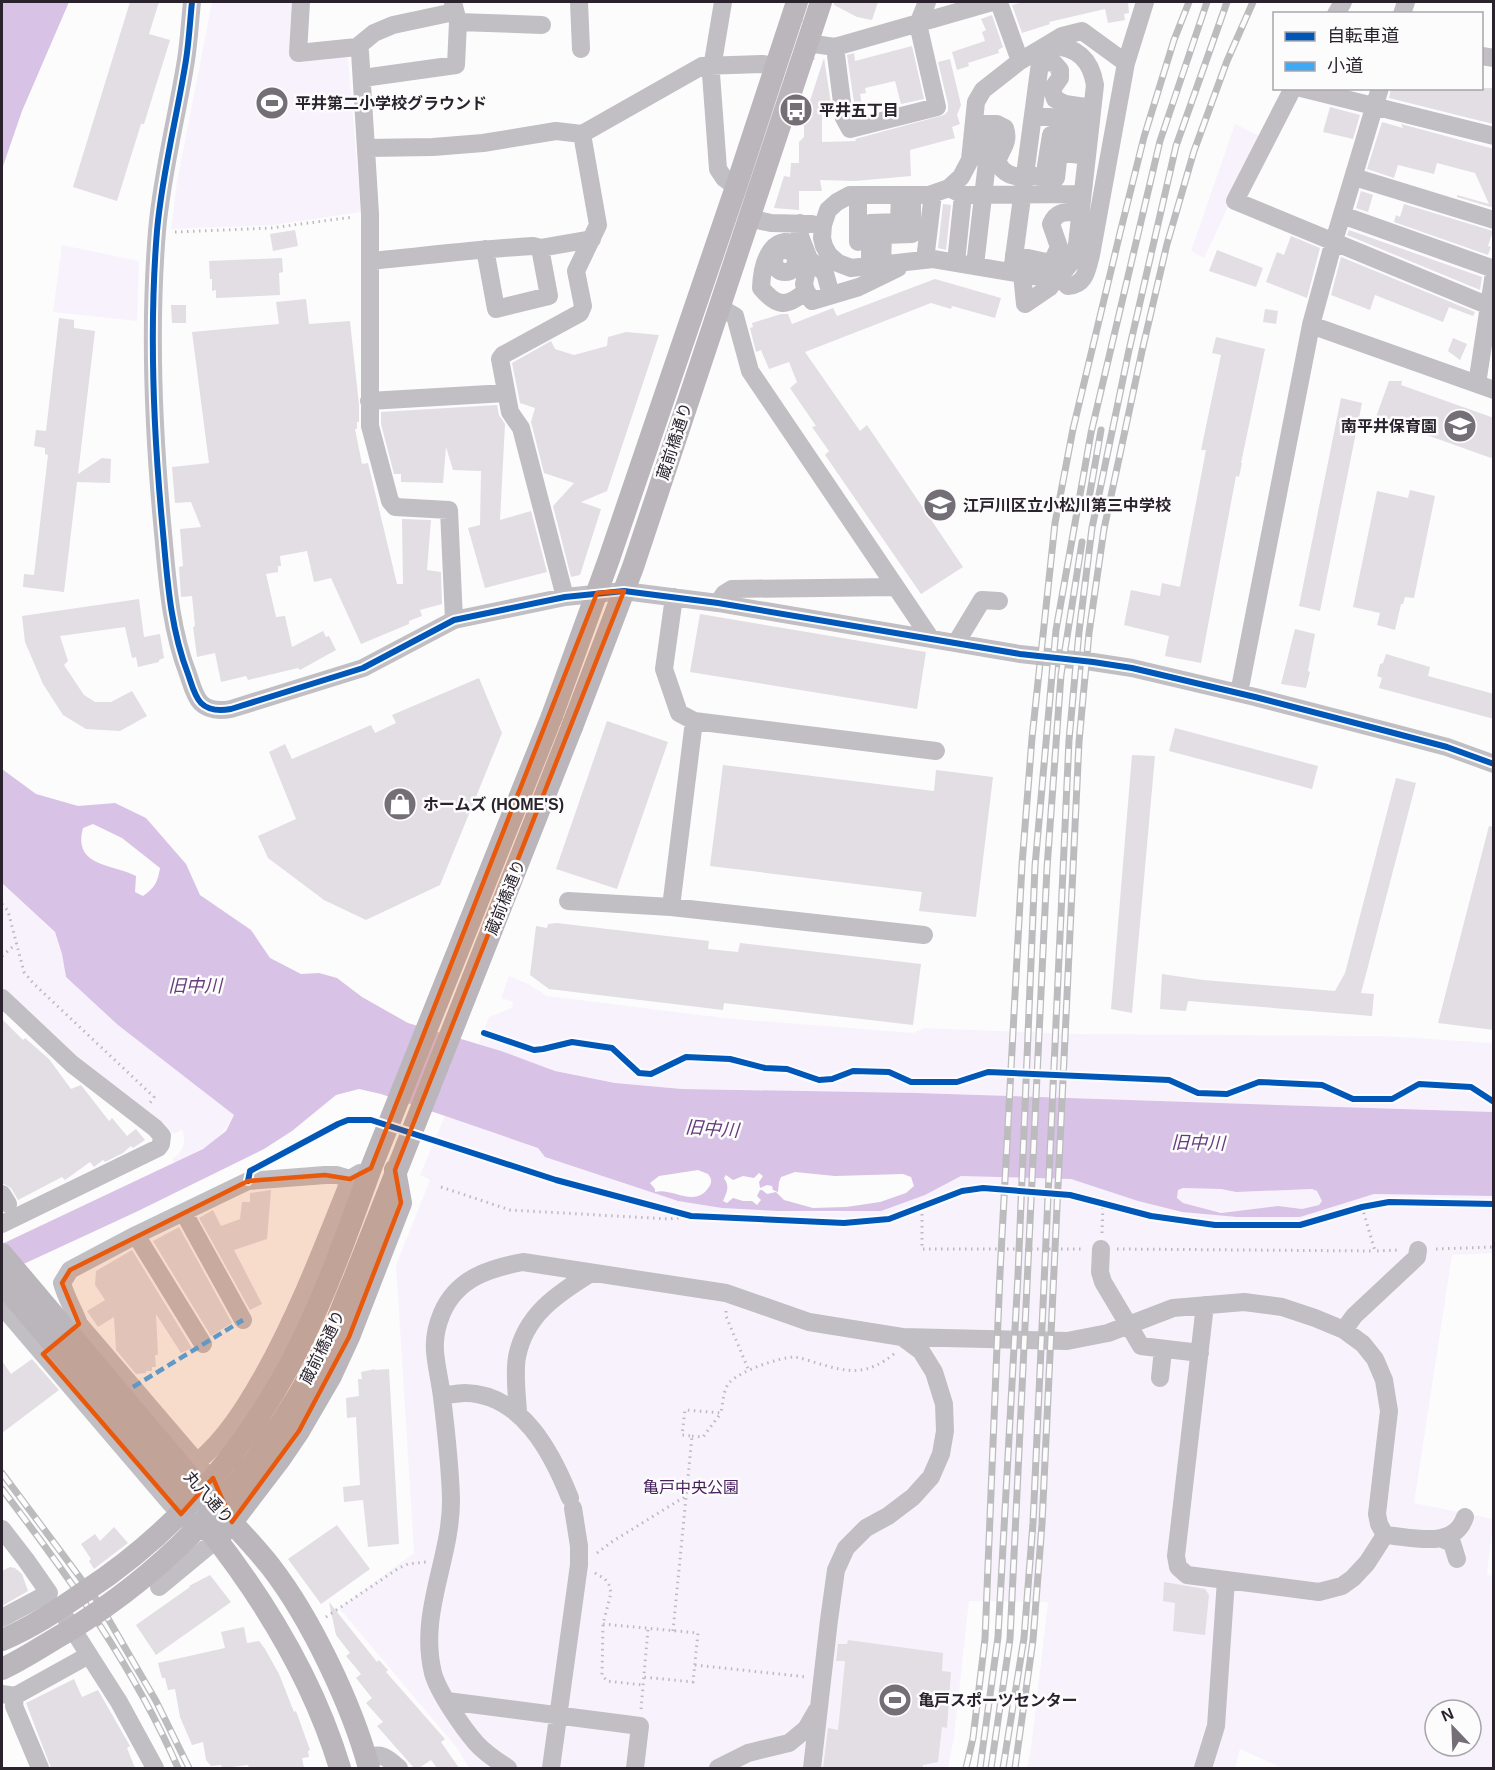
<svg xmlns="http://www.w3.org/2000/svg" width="1495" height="1770" font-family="Helvetica,'Noto Sans JP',sans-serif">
<rect width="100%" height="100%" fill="#fcfcfc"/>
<!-- green -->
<path fill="#f8f2fd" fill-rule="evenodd" d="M212,2h82l-3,51 52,2 5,4 13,153 -88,13 -102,4 6,-47z
M1235,124l26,13 -57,121 -13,-7z
M62,245l77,16 -2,60 -84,-9z
M2,883l53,50 7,21 4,24 116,96 52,41c-15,28 -31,34 -60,47l-2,-3c11,-8 15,-15 10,-29l-8,4 -98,-79 -74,-67z
M509,976l19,8 19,12 177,22 189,15 11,-5 152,6 307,2 110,7v69l-577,-19 -234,-4 -67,-6 -60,-12 -76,-27 10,-27 23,-9 1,-6 -12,-4z
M445,1116l93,32 7,9 133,44 44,7 56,3 61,1 86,-17 36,-19 110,3 67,22 44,11 55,5 63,-1 74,-22 119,2v57l-41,2 -38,248 79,16 -6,56 7,1 -1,192h-211l-42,-19 -5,19h-208l4,-20 17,-146 -79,-1 -15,136 -6,31h-479l-12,-20 -118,-140 75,-55 -18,-288 34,-85 -10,-5zM1435,1710h36v36h-36z
M1183,1188l38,1 15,3 76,-3 5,2 5,10 -3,4 -18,4 -23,-3 -57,7 -38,-10 -6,-5 1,-8z"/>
<!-- water -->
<path fill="#d8c2e6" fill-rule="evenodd" d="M2,2h67l-47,109 -20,58z
M2,769l34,25 42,12 37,-3 31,15 40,46 14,31 51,35 19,28 31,16 18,-1 18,5 25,19 46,26 93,28 54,20 60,12 67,6 234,4 577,19v84l-119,-2 -74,23h-63l-55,-5 -44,-11 -67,-22 -110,-3 -36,19 -44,16h-103l-56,-3 -44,-7 -133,-44 -7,-9 -157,-54 -22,-5 -23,6 -44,36 -28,18 -128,63 -134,62v-30l201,-95 23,-18 8,-16 -116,-90 -52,-48 -4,-23 -7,-22 -53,-49zM93,824l29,14 38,30c-2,13 -5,20 -17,28l-8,-4 1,-16c-22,-12 -64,-9 -53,-48zM698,1170l10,4c4,5 4,8 1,13 -14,22 -37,0 -54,5v-3l-5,-6 9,-7zM795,1172l40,4 68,-2 8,3 3,9 -8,7 -26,9 -34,5 -33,1 -29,-8 -8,-8 -9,2 -5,-4h-2l-3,6 4,4 -4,5 -5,-4h-9l-10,-3 -6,5 -4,-2c4,-9 7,-14 1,-23l2,-3 7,5 10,-4 11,2 5,-5 4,3 -4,6 1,6 7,-3 5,1 1,4 5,2 1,-10 2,-5zM1183,1188l38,1 15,3 76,-3 5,2 5,10 -3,4 -17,4 -24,-3 -57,7 -38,-10 -6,-5 1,-8z"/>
<!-- building -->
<path fill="#e2dee4" d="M130,2h29l-10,32 21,6 -26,84h-3l-24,77 -44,-14z
M834,2h44l-6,18 -15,-3 -23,-12z
M1024,2h104l1,11 -5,1 1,6 -17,3 -3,-14 -56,13 1,2 -28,9 -10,-28z
M992,15l11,32 -5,3 1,3 -31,10 1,3 -12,4 -5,-18 33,-11 -3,-9 4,-2 -5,-11z
M912,46l12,53 -23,5 -6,-23 -30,7 1,5 -6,1 4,20 -8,2 -9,-61 7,-2 1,8z
M824,58l8,52h-10v32l34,-1 -1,-2 89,-24 4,-4v-7l-10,-42 12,-3 11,46 -4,10 3,9 -8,3 3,11 -45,12 1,26 -56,5 -35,-1 2,11h-23v19l-25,-2 10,-32 6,1 1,-14h8v-21l5,-5v-18z
M1391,88h103v34l-1,2 -104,-26z
M1330,107l30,8 -7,24 -30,-7z
M1382,122l21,6 -2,-4 93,25v59l-37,-11v-2l32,9 -14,-31 -38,-10 -3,11 -36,-9 -4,13 -27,-9z
M1361,191l12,4 -5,17 -12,-4z
M943,204l8,1 -5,45 -8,-2z
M1404,204l89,27 -5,15 3,1 -3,8 -94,-33 2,-7 4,2z
M295,230l3,16 -25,5 -3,-17z
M1349,230l133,47 -2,13 -133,-55z
M1291,236l29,12 -13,50 -41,-16 11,-30 7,3z
M1217,250l46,18 -7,19 -47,-16z
M1341,257l134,55 -2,4 -24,-9 -6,15 -68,-27 -5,15 -39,-15z
M282,258l1,14 -4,1 1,22 -64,3v-8l-4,1v-12h-2l-1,-18z
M935,279l66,19 -6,20 -43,-12 -1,3 -20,-6 -126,49 55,79 7,-6 96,142 -42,27 -96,-139 4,-4 -17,-24 4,-1 -26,-38 7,-6 -8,-20 -20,7 -8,-19 -5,2 -6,-24 3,-1 -1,-4 29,-9h7l4,10 41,-16 4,8z
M306,299l3,25 41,-3 9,84v17h-2v7h-2l7,35 6,-1 29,121h6l-1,-65 29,1 -4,50 14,2 1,32 -22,6 2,6 -13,5v3l-48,20 -30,-66 -17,4 -7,-31 -27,5 1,10h-3v6l-12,2 10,43 9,-1 7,31 31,-16 3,6 3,-1 7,14 -36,20 -2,-2 -50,12 -2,-4 -25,6 -6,-29 -18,4 -4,-30 2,-1 -3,-30 -11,1 -2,-30 4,-1 -3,-37 21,-2 -10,-25 -16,1 -3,-36 37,-4 -17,-131 87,-8 -3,-22z
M171,305h15v18h-14z
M1265,309l13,2 -2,13 -13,-2z
M59,318l15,2v8l21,3 -17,143 24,-16 9,1 -1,24 -33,-1 -13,110 -41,-5 1,-13 10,1 14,-120 -3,-1v-6l-11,-2 2,-16 10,1z
M626,332l33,3 -52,156 -26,11 20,7 -21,66 -9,2 -18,-71 21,-23 -30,-10 -13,-51 4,-14 -15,-5 -8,-40 39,-22 4,8 19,6 33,-9 1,-9z
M1216,337l49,12 -24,114h1l-3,14 -3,-1 -35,187 -36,-7 4,-20 -45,-11 7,-35 29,6 2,-13 18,4 26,-137h-5l20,-95 -9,-2z
M1453,338l14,6 -7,16 -12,-9z
M1389,381h13l-1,4 93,33v41l-118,-42z
M1341,398l21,5 -42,208 -21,-5z
M497,405l2,10 6,9 -5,96 31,-9 16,61 -62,16 -17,-60 12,-3 1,-54 -28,-1 -7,-23 -3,36 -42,-1v-8h-7l-13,-50v-12z
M1410,490l25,6 -21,102 -9,-1 -2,7h-2l-6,26 -18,-5 3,-12 -27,-6 24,-116 31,7z
M139,599l5,38 16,-3 4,24 -5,2v2l-21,5 -2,-10 -4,1 -7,-31 -65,9 8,25 -4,4 20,30 11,7h16l21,-11 15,25 -27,15 -34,-2 -23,-14 -20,-31 -18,-42 -3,-26z
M700,614l226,38 -9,57 -227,-37z
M1295,629l20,5 -7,37 2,1 -4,16 -25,-4z
M1386,654l44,13 -2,9 66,18v25l-115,-31 3,-10 -5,-2 3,-12 3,-1z
M479,678l23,55 -62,152 -74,35 -42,-20 -56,-42 -10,-22 38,-17 -27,-67 16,-8 7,15 79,-34 4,8 21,-10 -4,-8z
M607,721l61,21 -51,147 -61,-20z
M1175,728l143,38 -6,23 -143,-38z
M1132,755l23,1 -23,257 -21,-4z
M723,765l211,26 2,-21 57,7 -17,140 -57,-6 3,-19 -212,-26z
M1396,778l20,5 -55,210 13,1 -2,22 -184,-15 -2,10 -26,-2 2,-35 41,6 132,11 10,-18z
M1489,826l5,1v203l-56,-7z
M557,923l152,18 -1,8 30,3 2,-9 181,21 -8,61 -189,-22 -1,7 -174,-21 -19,-14 6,-49 11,2 1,-4z
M2,1019l21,21 2,-2 24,21 22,30 10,-4 28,36 3,-3 15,18 9,-7 9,11 -12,8 -2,-2 -8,7 -18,9 -2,-2 -9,7 -4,-5 -25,18 -3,-3 -44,23 -7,-12 -9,-5z
M271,1190l-4,49 -33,11 28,54 -12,6 -51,-92 14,-8 8,16 19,-7 2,-17h8v-9z
M179,1227l53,96 -21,13 -58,-95z
M132,1250l60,98 -11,5 -25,-39 2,41h-3l1,12h-4v4h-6v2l-10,1 -20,-24 -2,-33 -16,10 -11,-16 18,-11 -10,-15 1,-14z
M32,1359l27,31 -57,43v-72l9,13z
M375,1369v1l14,-1 10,175 -31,3 -5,-47 -19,2 -1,-15 17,-2 -4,-68 -9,1 -1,-20 13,-2 -1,-17h4l-1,-7z
M337,1525l33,44 -49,35 -33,-45z
M114,1527l14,16 -34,26 -5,-8 2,-2 -10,-15 14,-10 5,7z
M10,1567l5,1 7,6 6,17 -26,15v-35z
M210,1575l21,27 -75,53 -20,-30 54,-38 -1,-1z
M1164,1582l41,7 4,6 -4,40 -32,-4 2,-28 -12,-2z
M329,1602l48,60 2,-2 9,10 -2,2 59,67 -4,3 18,26h-22l-6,-8 -12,8h-5l-37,-42 6,-4 -17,-19 6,-5 -16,-20 5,-4 -15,-18 4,-3 -14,-18z
M244,1627l3,16 12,-2 6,8 14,25 15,38 2,-1 14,39 -2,1 1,6 -7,1 2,10h-55l-1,-3 -24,3h-2l-1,-3 -10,1 -5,-6 -3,-18 -11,3 -12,-28 -5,-28 -7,1 -3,-12h-3l-4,-15 67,-15 -4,-16z
M848,1640l95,13 -1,18 9,1 -4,56 -5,-1 -4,35 -15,3v3h-100l5,-40 10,2 7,-69h-9l2,-17h9z
M74,1679l8,18 16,-7 32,56 -3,2 8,20h-84l-25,-65z"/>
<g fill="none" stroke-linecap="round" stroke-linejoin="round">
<!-- path -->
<path stroke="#bcbabd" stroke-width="3" stroke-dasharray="1.5 4.5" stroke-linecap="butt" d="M175,232l96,-4 82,-11
M2,904l6,7 16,61 9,11 121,114 -4,6
M2,956l14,-12
M441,1187l69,23 159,9 22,-3
M1362,1207l13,44 24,-1
M922,1208v41h161
M1102,1233l1,-28
M1117,1249l258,2
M1436,1249l58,-2
M726,1311v5l23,55
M692,1436l11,1 18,-24
M597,1553l16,-12 73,-45
M595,1573l10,6 4,6 2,8 -8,31 -1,51 5,6 36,4
M326,1617l73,-49 9,-4 18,-2
M603,1624l95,9 -5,49 -50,-5
M673,1631l19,-195 -10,-1 3,-25 36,3c2,-10 2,-24 9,-31 10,-11 50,-25 65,-25 7,1 15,4 22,6 32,10 50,13 78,-10
M695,1665l112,12
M641,1709l7,-80"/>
<!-- minor -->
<path stroke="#c1bec4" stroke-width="18" d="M192,2c-2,19 -3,39 -6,58 -9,57 -24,113 -29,171 -8,97 -4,194 5,291 5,51 7,103 26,152 3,8 6,22 13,29 8,8 19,8 30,6l132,-41 91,-48 111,-23 59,-6 94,12 302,51 73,8 39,6 123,29 135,35 57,15 47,17
M301,2l-3,51 59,-6 3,5 10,162v212l20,75 5,6 54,3 5,110
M579,2l2,47
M723,2l-12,72 7,95 6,9 12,9
M1001,8l19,53
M1336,14l7,-12
M1402,14l4,-12
M458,22l84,3
M807,43l28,4 157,-45
M1053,46c25,1 38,15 42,39l-19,168c-7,17 -18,25 -36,24l-107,-18 -82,9 -13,-5 -9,-8 -5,-9 -2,-8 1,-13 5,-15 9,-8 13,-7h79l20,-7 12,-11 9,-17 6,-58 7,-12 37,-29 22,-13z
M357,47l17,-14 19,-8 61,-13
M835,47l9,71 6,11 87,-22 -19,-83 9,-22
M1482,56l12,2
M1040,61l14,2 6,7v8l-8,11 3,10 10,5 27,4
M363,78l93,-13 2,-43 -5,-20
M1293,88l-58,113 259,107
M1301,88l193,48
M1033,115l58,7
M974,124h23l8,4c5,15 -4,20 -8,34 7,12 14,14 28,16
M974,136l16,1 -15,128
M366,148l67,-1 50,-4 73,-12 26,3
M1046,166l5,-31 38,4
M1025,175l31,3 3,-26 28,4
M1354,177l140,43
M949,188l14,7 119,-1
M858,195v47
M1342,215l152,54
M748,218l23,5 41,1
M800,223v13l9,23 -5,25 2,7 6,10 47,-14 39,-19
M485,249l11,60 53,-13 -9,-48
M805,249c-32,-22 -43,12 -44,39 16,19 25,20 45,3
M774 261a11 11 0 1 1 22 0a11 11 0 1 1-22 0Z
M1014,255l32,7 7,-2 6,-13 -8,-23c6,-14 16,-12 29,-12
M809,259l16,14 6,22
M925,260l8,-66
M370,261c54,-5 108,-12 163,-15l7,2 52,-9
M956,262l7,-67
M882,265l1,-30 29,-1v-39
M870,266v-43l29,-1 1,-27
M1012,272l30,-224 20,-12 20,-5 44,32
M1022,274l3,30 25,-17 7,-11 11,10c18,-1 19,-17 23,-31l35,-192 19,-61
M719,307l16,9 15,55 181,268
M1311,325l23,-84 46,-153
M1477,384l17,-111
M369,401l137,-8
M565,597l-44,-169 -11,-16 -10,-53 3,-4 77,-42 3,-7 -7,-35 22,-46 -16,-91 120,-68 60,-2 13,2
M674,597l-10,72 15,44 15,8 242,30
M718,603l6,-9 8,-5 163,-2
M956,643l26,-43 17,1
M1239,693l72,-368 183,65
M568,901l103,6 253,28
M671,907l23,-186
M2,998l70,66 83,64 7,8 -1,8 -3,4 -156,76
M2,1194l6,10
M184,1213l59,107
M136,1235l67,109
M1101,1249l-1,23 3,10 38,64 59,7
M2,1306l169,198 18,18 28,17 -58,48
M1344,1330l10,-14 63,-59 1,-7
M902,1337l165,4 41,-8 65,-25 71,-6 38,5 33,11 29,12 19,14 12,15 9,21 5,31 -12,103 2,10 6,11 -18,28 -14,15 -11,8 -23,6 -132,-17 -9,-8 -2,-11 29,-251
M1160,1378l3,-28
M442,1396c7,-1 16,-3 23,-3 57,1 87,60 105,105
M518,1412c-1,-17 -4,-38 -1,-55 8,-42 40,-63 74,-84
M197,1462c28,-23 48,-55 66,-87 35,-63 60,-129 87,-196l10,-6
M217,1490l-20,-28 -118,-138c-5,-14 -13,-26 -17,-41l8,-13 66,-35 112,-54 77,-6h12l13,4
M2,1529l24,31 23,33 -47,25
M1385,1535c28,2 69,15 80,-18
M1442,1539l10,4 5,16
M65,1617l24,38
M2,1694l13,2 74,-41 30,47 36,66
M15,1696l-1,10 26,62
M447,1701l193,25 -5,42
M366,1757c17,-4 20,0 33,11
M508,1768c-11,-7 -23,-15 -32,-25 -13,-15 -38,-51 -43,-70 -15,-61 19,-115 18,-175 -1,-33 -5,-68 -9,-101 -4,-33 -14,-51 0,-84 15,-35 48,-45 81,-51l203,31 83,29 93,15 19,14 13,21 10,32 1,27 -4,23 -10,23 -18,20 -25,19 -22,12 -20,20 -10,22 -7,50 -17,148
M551,1768l28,-203v-19l-6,-38
M718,1768l30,-15 41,-10 17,-14 11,-19
M1203,1768l13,-42 10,-146"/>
<!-- major -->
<path stroke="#bab6bc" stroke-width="22" d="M552,716l57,-157 127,-372 61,-185
M572,727l61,-160 188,-565
M222,1512c17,18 34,36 49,55 40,52 81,138 98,201
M207,1527c58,73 106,152 133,241
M217,1539l15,-17 48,-63 19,-28 32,-55 18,-39 52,-134 -6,-33"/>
<!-- rail casing -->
<g stroke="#bcbbbe" stroke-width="7">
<path id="rail" d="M1087,510l14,-80
M2,1473l97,130 57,98 33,67
M2,1489c67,88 132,178 176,279
M966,1768l7,-30 12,-99 15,-366 22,-408 10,-127 23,-215 18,-94 47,-196 24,-96 30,-97 15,-38
M980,1768l18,-131 20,-362 17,-409 21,-236 35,-197 69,-292 47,-139
M991,1768l19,-129 37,-771 14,-193 21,-133
M1003,1768l21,-130 9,-115 36,-783 10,-108 13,-104 37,-178 47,-204 51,-144
M1015,1768l18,-128 9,-116 37,-782 10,-109 15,-104 38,-178 25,-107 27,-93 33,-90 26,-59"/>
</g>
<!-- rail -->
<use href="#rail" stroke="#fcfcfc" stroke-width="4.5" stroke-dasharray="14" stroke-linecap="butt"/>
<!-- path-bridge -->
<path stroke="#bcbabd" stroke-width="3" stroke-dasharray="1.5 4.5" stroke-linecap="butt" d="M784,15l38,12 -10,35 -6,-2 1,-6"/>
<!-- major-bridge -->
<path stroke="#bab6bc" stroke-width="22" d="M2,1254l189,224
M2,1283l176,208
M2,1640c29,-12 56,-30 82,-48 95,-62 168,-149 218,-251 27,-56 48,-115 69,-173l181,-452
M2,1669c22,-10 42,-24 63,-36 115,-69 202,-170 262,-290 10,-20 17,-42 26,-62l219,-554"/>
<!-- quiet -->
<path stroke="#3fa9f5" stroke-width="4.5" stroke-dasharray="9 4.5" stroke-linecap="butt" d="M133,1387l110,-67"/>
<!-- cycleway casing -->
<g stroke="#fcfcfc" stroke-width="10">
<path id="cycleway" d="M192,2c-2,19 -3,39 -6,58 -9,57 -24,113 -29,171 -8,97 -4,194 5,291 5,51 7,103 26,152 3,8 6,22 13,29 8,8 19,8 30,6l132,-41 91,-48 111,-23 59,-6 94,12 302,51 73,8 39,6 123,29 135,35 57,15 47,17
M484,1033l50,17 9,-1 29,-7 40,6 27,25 12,1 35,-17 44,2 35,9 22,1 32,11 13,-1 21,-8 36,1 22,10h46l31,-10 181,8 29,13 29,1 32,-12 63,3 31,14h39l27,-15 52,3 23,15
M248,1181l2,-10 88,-47 10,-4h23l185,60 135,36 153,7 45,-4 73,-28 21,-3 87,7 81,21 64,9h85l62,-18 27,-5 105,2"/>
</g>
<!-- cycleway -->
<use href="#cycleway" stroke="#0057b8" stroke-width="6"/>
</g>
<!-- marked area -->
<path fill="#e8590c" fill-opacity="0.2" stroke="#e8590c" stroke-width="4.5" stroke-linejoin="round" d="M624,591l-229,579 6,33 -52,134 -50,94 -67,91 -19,-44 -32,36 -138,-160 36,-30 -17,-41 8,-13 178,-89 77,-6 25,4 21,-11 226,-575z"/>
<!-- icons -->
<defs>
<g id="stadium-disc" transform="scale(1.725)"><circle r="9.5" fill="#746f76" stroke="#fcfcfc"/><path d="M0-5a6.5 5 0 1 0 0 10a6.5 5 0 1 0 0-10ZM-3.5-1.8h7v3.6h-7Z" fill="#fff"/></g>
<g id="bus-disc" transform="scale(1.725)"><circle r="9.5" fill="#746f76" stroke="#fcfcfc"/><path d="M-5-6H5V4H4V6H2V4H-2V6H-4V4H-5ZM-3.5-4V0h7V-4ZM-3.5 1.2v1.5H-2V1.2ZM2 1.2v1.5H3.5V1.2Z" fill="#fff"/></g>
<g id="school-disc" transform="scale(1.725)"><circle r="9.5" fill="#746f76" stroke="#fcfcfc"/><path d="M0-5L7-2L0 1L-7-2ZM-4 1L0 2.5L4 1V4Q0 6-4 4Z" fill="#fff"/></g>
<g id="shop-disc" transform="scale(1.725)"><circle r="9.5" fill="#746f76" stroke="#fcfcfc"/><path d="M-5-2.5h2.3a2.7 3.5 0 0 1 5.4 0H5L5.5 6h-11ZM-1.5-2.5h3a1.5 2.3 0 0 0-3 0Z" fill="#fff"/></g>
</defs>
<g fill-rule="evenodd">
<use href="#stadium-disc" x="272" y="103"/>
<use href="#bus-disc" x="796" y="110"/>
<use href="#school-disc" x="1460" y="426"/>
<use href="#school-disc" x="940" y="505"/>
<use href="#shop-disc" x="400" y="804"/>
<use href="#stadium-disc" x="895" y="1700"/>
</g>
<g text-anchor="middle" stroke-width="5" stroke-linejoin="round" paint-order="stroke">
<!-- poi labels -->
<g font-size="16" font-weight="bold" fill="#2a232e" stroke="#fcfcfc" text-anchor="start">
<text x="295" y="109">平井第二小学校グラウンド</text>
<text x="819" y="116">平井五丁目</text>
<text x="1437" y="432" text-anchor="end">南平井保育園</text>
<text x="963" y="511">江戸川区立小松川第三中学校</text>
<text x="423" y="810">ホームズ (HOME'S)</text>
<text x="918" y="1706">亀戸スポーツセンター</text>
</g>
<!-- street labels -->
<g font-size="16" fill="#2a232e" stroke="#fcfcfc">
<text transform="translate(674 441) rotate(-72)" y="6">蔵前橋通り</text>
<text transform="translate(505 897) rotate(-68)" y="6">蔵前橋通り</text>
<text transform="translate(322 1347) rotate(-64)" y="6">蔵前橋通り</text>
<text transform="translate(209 1497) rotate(48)" y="6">丸八通り</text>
</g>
<!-- park labels -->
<g font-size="16" fill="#48205d" stroke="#fcfcfc">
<text x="691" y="1493">亀戸中央公園</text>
</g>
<!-- water labels -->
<g font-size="18" font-style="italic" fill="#653c7b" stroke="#fcfcfc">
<text x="195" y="992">旧中川</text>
<text transform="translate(712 1129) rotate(4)" y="6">旧中川</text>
<text transform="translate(1198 1143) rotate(1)" y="6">旧中川</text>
</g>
</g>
<!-- border -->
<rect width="1495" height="1770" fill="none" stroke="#2a232e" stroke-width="6"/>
<!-- legend -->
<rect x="1273" y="12" width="210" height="78" fill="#fcfcfc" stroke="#a8a5aa" stroke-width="1.5"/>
<rect x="1285" y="32" width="30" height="9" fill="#0057b8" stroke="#a8a5aa" stroke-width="1.5"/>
<text x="1327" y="42" font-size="18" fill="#2a232e">自転車道</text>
<rect x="1285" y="62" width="30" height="9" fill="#3fa9f5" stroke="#a8a5aa" stroke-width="1.5"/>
<text x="1327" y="72" font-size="18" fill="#2a232e">小道</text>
<!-- north arrow -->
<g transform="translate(1453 1728) rotate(337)"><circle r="28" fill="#fcfcfc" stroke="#a8a5aa" stroke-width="1.5"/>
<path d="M0-4.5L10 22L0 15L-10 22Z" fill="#746f76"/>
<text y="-9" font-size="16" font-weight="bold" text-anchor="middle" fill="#2a232e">N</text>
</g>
</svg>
